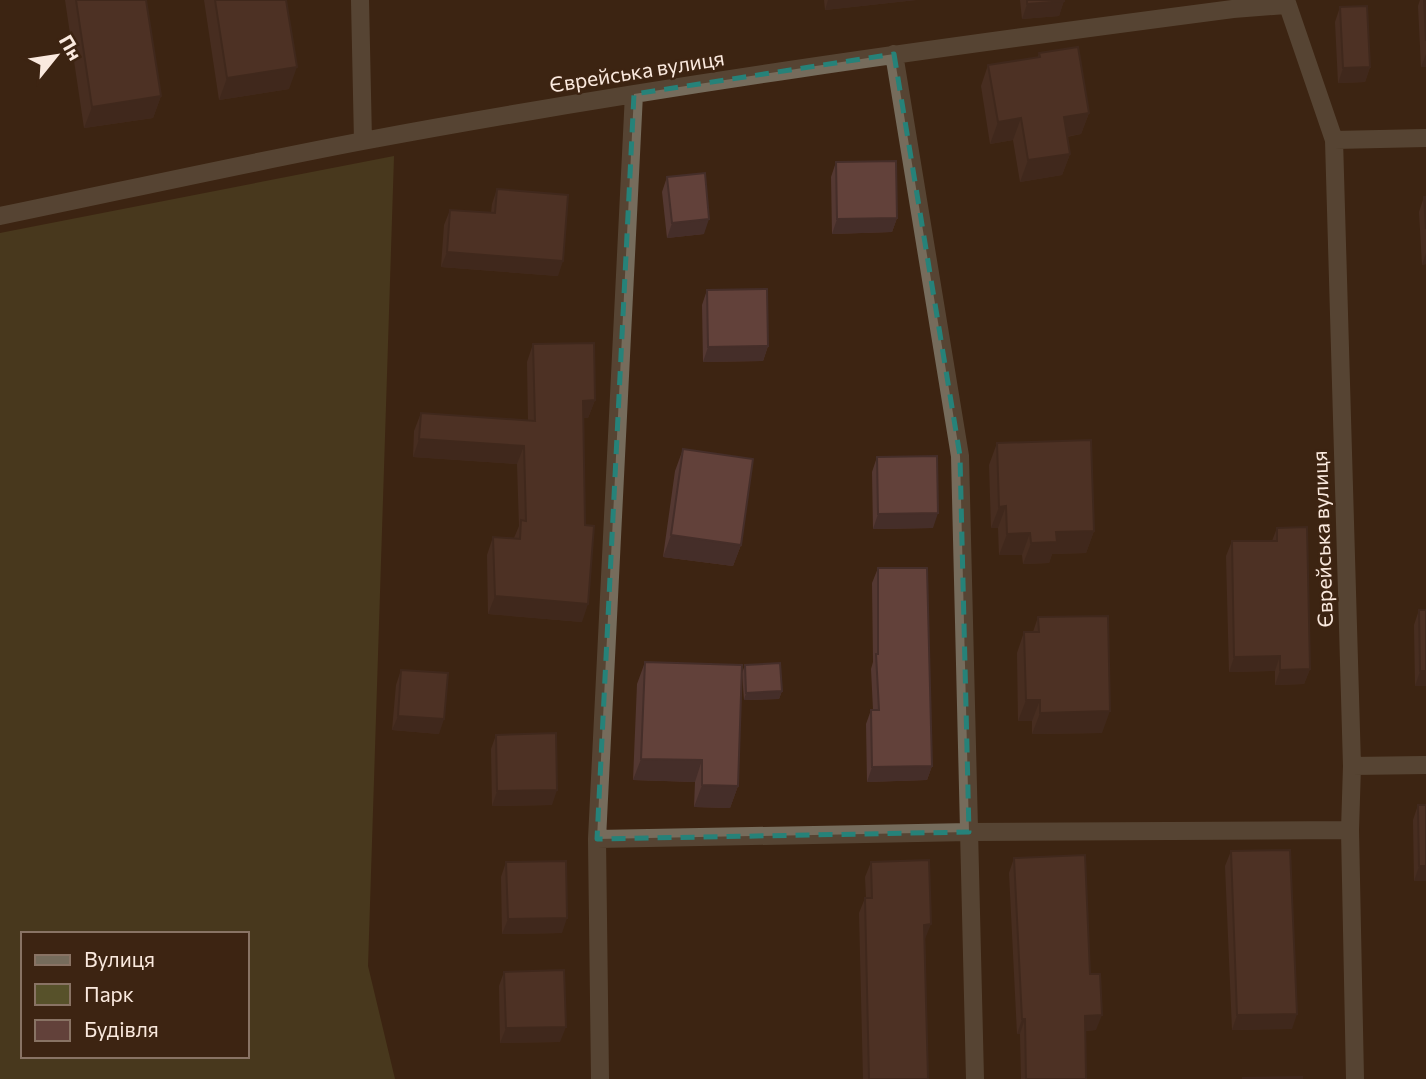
<svg xmlns="http://www.w3.org/2000/svg" width="1426" height="1079" font-family="Commissioner,sans-serif">
<rect width="100%" height="100%" fill="#3d2412"/>
<!-- green -->
<path fill="#57512a" fill-rule="evenodd" d="M394,156l-26,810 27,113h-395v-846zM23,934h224v122h-224z"/>
<g fill="none" stroke-linecap="round" stroke-linejoin="round">
<!-- minor -->
<path stroke="#766c5c" stroke-width="18" d="M360,0l3,141
M1286,0l48,140 18,626 -2,64 5,249
M894,54l66,402 15,623
M1334,140l92,-2
M0,216c121,-25 242,-52 363,-75 288,-54 579,-94 870,-132l53,-4
M1352,766l74,-1
M597,839l372,-7 381,-2
M600,1079l-3,-240 37,-745"/>
</g>
<!-- wall -->
<path fill="#543832" d="M65,0h81l15,96 -8,22 -69,10z
M204,0h82l3,89 -70,11z
M824,0h92l-91,10z
M1020,0h44l-5,16 -37,3z
M1420,0h6v67h-5l-3,-61z
M1340,7l30,60 -5,15 -27,1 -3,-61z
M1039,53l50,60 -8,21 -14,3 3,17 -8,21 -42,7 -7,-42 -23,4 -9,-58 7,-21 50,-8z
M836,162l61,56 -5,14 -60,2 -1,-57z
M667,177l37,57 -37,4 -5,-46z
M497,189l61,87 -117,-9 3,-42 6,-15 41,3 1,-9z
M1424,197h2v67l-4,1 -3,-53z
M707,290l61,56 -5,15 -60,1 -1,-57z
M533,344l62,56 -7,18h-5l-1,204 -94,-8 -1,-59 6,-18 21,1 5,-12 -2,-62 -104,-7 1,-26 7,-18 107,8 -1,-59z
M997,443l97,88 -8,22 -34,1 -3,9 -26,1 -1,-9h-23l-1,-27h-7l-2,-63z
M683,449l58,96 -8,21 -70,-9 12,-86z
M877,457l56,71 -60,1 -1,-57z
M1277,528l33,141 -6,15 -29,1v-14l-46,1 -3,-116 6,-15h40z
M878,568l54,198 -5,14 -60,2 -1,-58 5,-14h2l-2,-41 2,-7 -1,-79z
M1419,610l7,76h-11l-1,-61z
M1038,617l64,116 -70,1v-13h-14l-1,-68 7,-21h9z
M645,662l93,124 -8,22 -36,-1 1,-25 -62,-2 4,-96z
M745,665l37,26 -3,8 -35,1 -2,-27z
M401,670l38,64 -47,-4 4,-45z
M496,735l56,70 -60,1 -1,-57z
M1418,805l8,76h-12l-1,-61z
M1231,851l61,178 -60,1 -7,-164z
M1014,858l76,116 6,56 -11,1 1,48h-65l-1,-45h-3l-8,-161z
M506,862l56,71 -60,1 -1,-57z
M871,862l54,77 3,140h-65l-4,-166 6,-15h1l-1,-21z
M504,972l56,70 -60,1 -1,-57z"/>
<!-- shaded-wall -->
<path fill="#452e29" d="M828,0h88l-91,10z
M1064,1l-5,15 -37,3 5,-15z
M1426,54v13h-5z
M297,67l-8,22 -70,11 8,-22z
M1370,67l-5,15 -27,1 5,-15z
M161,96l-8,22 -69,10 8,-21z
M1089,113l-8,21 -25,4 8,-21z
M1021,118l-8,22 -23,4 8,-22z
M1070,154l-8,21 -42,7 8,-22z
M897,218l-5,14 -60,2 5,-15z
M709,219l-5,15 -37,4 5,-15z
M447,252l116,9 -5,15 -117,-9z
M1426,253v11l-4,1z
M768,346l-5,15 -60,1 5,-15z
M595,400l-7,18h-11l6,-17z
M419,439l105,7 -7,18 -104,-7z
M1006,506l-8,22h-7l8,-21z
M938,513l-5,15 -60,1 5,-15z
M1094,531l-8,22 -34,1 -3,9 -26,1 8,-21 25,-11z
M1030,533l-8,22h-23l8,-21z
M671,535l70,10 -8,21 -70,-9z
M495,596l93,8 -6,18 -94,-8z
M1280,656l-5,15 -46,1 5,-15z
M1310,669l-6,15 -29,1 5,-15z
M1420,671h6v15h-11z
M782,691l-3,8 -35,1 2,-7z
M1026,700h14l-8,21h-14z
M1110,711l-8,22 -70,1 8,-21z
M398,716l46,3 -5,15 -47,-4z
M641,759l61,1 -7,22 -62,-2z
M932,766l-5,14 -60,2 5,-15z
M702,785l36,1 -8,22 -36,-1z
M557,790l-5,15 -60,1 5,-15z
M1419,866h7v15h-12z
M567,918l-5,15 -60,1 6,-15z
M931,924l-6,15 -6,1 5,-15z
M1297,1014l-5,15 -60,1 5,-15z
M1102,1015l-6,15 -16,1 5,-15z
M1022,1019h3l-5,15h-3z
M566,1027l-6,15 -60,1 6,-15z"/>
<!-- building -->
<path fill="#62413a" stroke="#452e29" stroke-width="2" d="M76,0h70l15,96 -69,11z
M215,0h71l11,67 -70,11z
M1027,0h37v1l-37,3z
M1424,0h2v41z
M1367,6l3,61 -27,1 -3,-61z
M1078,47l11,66 -25,4 6,37 -42,6 -7,-42 -23,4 -10,-57 52,-8 -1,-4z
M896,161l1,57 -60,1 -1,-57z
M705,173l4,46 -37,4 -5,-46z
M497,189l71,6 -5,66 -116,-9 3,-42 45,3z
M1424,197h2v32z
M767,289l1,57 -60,1 -1,-57z
M594,343l1,57 -12,1 2,124 9,1 -6,78 -93,-8 -2,-59 27,2 1,-19 5,1 -2,-75 -105,-7 2,-26 114,8 -2,-77z
M1091,440l3,91 -38,1 1,10 -26,1 -1,-10 -23,1 -1,-28 -7,1 -2,-64z
M683,449l70,10 -12,86 -70,-10z
M937,456l1,57 -60,1 -1,-57z
M1307,527l3,142 -30,1v-14l-46,1 -2,-116h45v-13z
M878,568h49l5,198 -60,1 -1,-57h8l-3,-56h2z
M1419,610h7v61h-6z
M1108,616l2,95 -70,2v-13h-14l-2,-68h15l-1,-15z
M645,662l97,3 -4,121 -36,-1v-25l-61,-1z
M780,663l2,28 -36,2 -1,-28z
M401,670l47,3 -4,46 -46,-3z
M556,733l1,57 -60,1 -1,-56z
M1418,805h8v61h-7z
M1290,850l7,164 -60,1 -6,-164z
M1085,855l5,119h10l2,41 -17,1 1,63h-60l-1,-60h-3l-8,-161z
M929,860l2,64 -7,1 4,154h-59l-4,-181h7l-1,-36z
M566,861l1,57 -59,1 -2,-57z
M564,970l2,57 -60,1 -2,-56z
M1302,1077v2l-60,-1z"/>
<!-- marked area -->
<path d="M0 0H1426V1079H0ZM894,54l66,402 9,376 -372,7 37,-745z" fill="#3d2412" fill-opacity=".55" fill-rule="evenodd"/>
<path fill="none" stroke="#268279" stroke-width="5" stroke-dasharray="14 9" stroke-linejoin="round" d="M894,54l66,402 9,376 -372,7 37,-745z"/>
<g text-anchor="middle" stroke-width="5" stroke-linejoin="round" paint-order="stroke">
<!-- street labels -->
<g font-size="21" fill="#fae9de" stroke="#3d2412">
<text transform="translate(637 72) rotate(-9)" y="7">Єврейська вулиця</text>
<text transform="translate(1323 539) rotate(-92)" y="7">Єврейська вулиця</text>
</g>
</g>
<!-- legend -->
<rect x="21" y="932" width="228" height="126" fill="#3d2412" stroke="#897364" stroke-width="2"/>
<rect x="35" y="955" width="35" height="10" fill="#766c5c" stroke="#897364" stroke-width="2"/>
<text x="84" y="967" font-size="21" fill="#fae9de">Вулиця</text>
<rect x="35" y="984" width="35" height="21" fill="#57512a" stroke="#897364" stroke-width="2"/>
<text x="84" y="1002" font-size="21" fill="#fae9de">Парк</text>
<rect x="35" y="1020" width="35" height="21" fill="#62413a" stroke="#897364" stroke-width="2"/>
<text x="84" y="1037" font-size="21" fill="#fae9de">Будівля</text>
<!-- north arrow -->
<g transform="translate(56 56) rotate(60)" stroke="#3d2412" stroke-width="5" paint-order="stroke">
<path d="M0-5L12 26L0 18L-12 26Z" fill="#fae9de"/>
<text y="-10" font-size="19" font-weight="bold" text-anchor="middle" fill="#fae9de">Пн</text>
</g>
</svg>
